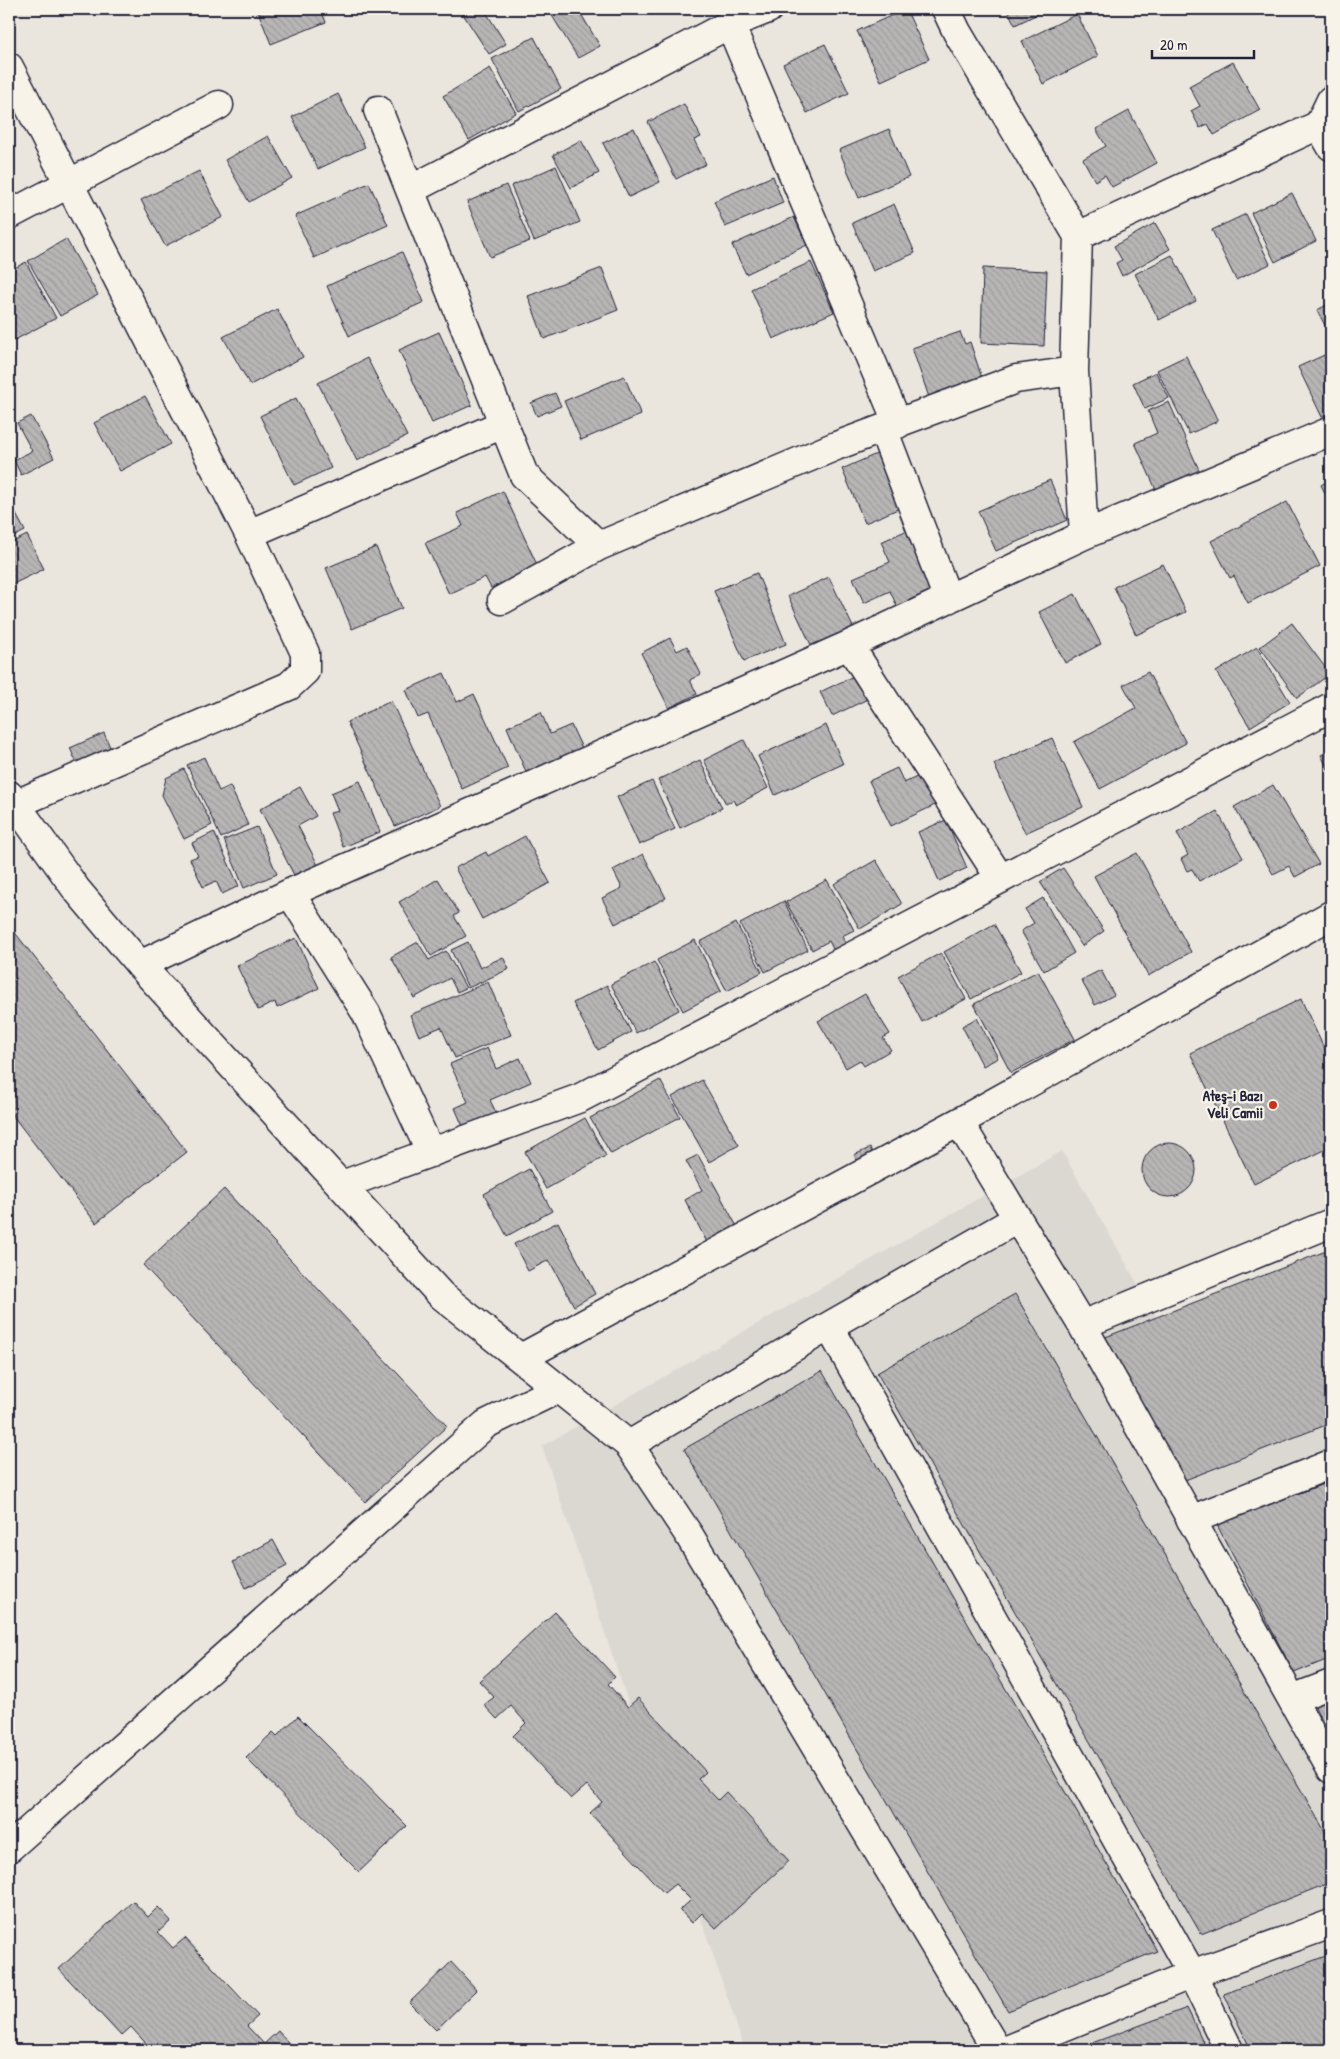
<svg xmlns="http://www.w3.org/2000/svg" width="1340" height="2059" font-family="'Patrick Hand',sans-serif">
<defs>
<pattern id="building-back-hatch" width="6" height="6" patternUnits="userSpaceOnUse" patternTransform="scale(1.25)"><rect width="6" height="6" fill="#b8b6b5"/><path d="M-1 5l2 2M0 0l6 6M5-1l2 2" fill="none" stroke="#9e9c9d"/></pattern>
</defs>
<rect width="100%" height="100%" fill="#eae6de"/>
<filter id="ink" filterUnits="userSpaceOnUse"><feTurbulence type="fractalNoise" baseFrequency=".02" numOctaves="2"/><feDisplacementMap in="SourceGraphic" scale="10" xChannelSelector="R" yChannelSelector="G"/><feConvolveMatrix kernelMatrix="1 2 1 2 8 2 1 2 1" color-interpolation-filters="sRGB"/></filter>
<g filter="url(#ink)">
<!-- built -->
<path fill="#dbd8d2" d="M1062,1151l102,179 167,-68v788h-586l-203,-604z"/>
<!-- building -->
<path fill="url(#building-back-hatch)" stroke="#22223b" d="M257,9h63l6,13 -55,22z
M464,9h20l22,35 -17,10 -28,-43z
M548,9h30l22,37 -22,12z
M650,9h16l-14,6z
M906,9l23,50 -48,22 -24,-50z
M1007,9h41l-33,16z
M1077,14l21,42 -55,28 -21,-43z
M534,37l27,52 -42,22 -27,-52z
M825,44l24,49 -42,20 -24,-49z
M1233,62l27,48 -46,25 -6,-11 -8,4 -9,-17 9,-5 -11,-20z
M490,68l26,45 -47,27 -26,-44z
M338,94l27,53 -47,22 -26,-52z
M684,104l17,33 -7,3 12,24 -30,15 -28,-57z
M1129,111l28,52 -45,24 -7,-12 -10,6 -12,-22 23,-13 -10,-17z
M634,128l26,54 -31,15 -26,-54z
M889,129l20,48 -50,21 -20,-48z
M268,136l24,42 -43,24 -24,-42z
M581,140l18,33 -28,15 -18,-33z
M556,166l24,56 -46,19 -23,-55z
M199,171l24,46 -58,29 -24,-46z
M773,176l10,27 -58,24 -11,-26z
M369,183l19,42 -74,33 -19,-42z
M506,185l24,56 -40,16 -23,-55z
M1292,193l24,48 -41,21 -24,-49z
M894,204l21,49 -42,18 -21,-48z
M1246,214l24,50 -34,16 -24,-50z
M794,217l13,28 -61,29 -14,-29z
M1155,223l15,26 -48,27 -6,-13 6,-3 -8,-14z
M66,239l32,56 -38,21 -32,-55z
M402,252l22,50 -75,34 -22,-50z
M1172,255l24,46 -37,19 -24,-46z
M26,262l30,56 -43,23 -4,-8v-62z
M811,262l23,50 -61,27 -22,-50z
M602,268l16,42 -74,29 -16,-43z
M983,268l64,3 -3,75 -63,-3z
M1331,303v34l-14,-27z
M277,309l26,48 -53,28 -27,-48z
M439,332l33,73 -40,18 -33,-73z
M960,332l5,12 5,-2 13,39 -53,19 -18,-52z
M1331,352v60l-9,5 -24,-50z
M1186,356l32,65 -29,13 -32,-64z
M367,358l40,78 -50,25 -39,-78z
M1156,372l13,26 -24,11 -12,-26z
M624,376l17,39 -60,25 -17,-39z
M555,393l6,13 -24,10 -6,-13z
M145,396l26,48 -51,27 -26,-48z
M296,398l35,70 -37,17 -34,-69z
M1169,402l31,70 -43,20 -22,-49 22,-10 -9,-22z
M31,416l23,42 -33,17 -7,-15 18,-9 -15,-28z
M881,452l24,54 -40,17 -23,-54z
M1331,479v26l-10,-20z
M1050,480l17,40 -71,31 -18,-40z
M503,491l35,76 -47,21 -6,-11 -36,17 -24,-51 38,-17 -6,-13z
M9,501l16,30 -16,8z
M1287,502l33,64 -72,37 -14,-27 -4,2 -19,-37z
M914,527l26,59 -43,20 -7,-15 -26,12 -11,-25 37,-16 -9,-20z
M27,535l17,34 -35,17v-42z
M376,547l26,61 -50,21 -26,-61z
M1163,564l23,48 -50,23 -22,-48z
M757,573l29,71 -42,17 -30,-70z
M829,577l24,50 -41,20 -24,-51z
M1075,594l26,50 -36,19 -26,-51z
M1292,623l38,51 -33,24 -37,-51z
M670,638l7,13 10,-5 14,28 -11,6 7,14 -28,14 -28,-55z
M1257,647l33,55 -40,25 -34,-55z
M862,672l12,24 -42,20 -12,-24z
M1148,672l38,71 -86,46 -26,-47 62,-34 -13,-23z
M444,673l13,29 17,-8 34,74 -46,21 -34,-75 -10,4 -12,-28z
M391,701l49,105 -45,20 -48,-104z
M541,712l9,22 21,-9 11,23 -56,24 -19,-45z
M826,725l17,39 -68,31 -17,-39z
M104,733l9,21 -34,14 -9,-20z
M1052,738l31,69 -58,26 -31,-69z
M744,740l24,48 -32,17 -3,-5 -7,4 -22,-44z
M1331,750v25l-10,-20z
M204,757l15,34 11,-5 18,39 -27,13 -34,-73z
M700,760l22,48 -42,20 -22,-48z
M897,768l7,15 17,-8 14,30 -44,21 -22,-45z
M184,769l28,56 -28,14 -22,-44 4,-17z
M360,781l20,51 -37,15 -13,-34 8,-2 -7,-18z
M652,781l23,48 -36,16 -22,-48z
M1273,785l46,79 -24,13 -6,-11 -16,8 -39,-67z
M300,787l16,29 -18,10 21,41 -23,12 -36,-70z
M1217,811l26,47 -44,23 -7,-12 -5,2 -6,-12 7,-4 -11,-22z
M946,820l21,48 -28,13 -21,-49z
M257,827l20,47 -33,14 -20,-48z
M214,832l25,54 -17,8 -6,-13 -13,6 -13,-28 8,-3 -6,-13z
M525,836l25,47 -68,36 -27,-51 31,-16 2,4z
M1137,853l54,99 -43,24 -54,-100z
M643,854l23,44 -51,26 -13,-26 20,-10 -9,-18z
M876,860l26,44 -42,25 -26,-45z
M1063,868l41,63 -22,15 -42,-64z
M438,879l21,34 -5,3 12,20 -35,20 -32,-54z
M827,880l27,50 -12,6 5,10 -12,7 -6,-12 -17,9 -26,-48z
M1043,898l31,55 -30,18 -23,-40 13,-8 -9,-14z
M784,901l24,49 -43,22 -25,-48z
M736,923l26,49 -35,19 -27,-49z
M994,924l27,48 -50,27 -27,-47z
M9,925l178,227 -91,71 -87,-112z
M296,938l23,50 -42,20 -2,-6 -17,8 -21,-44z
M695,940l26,51 -38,20 -26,-51z
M418,942l11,18 17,-9 20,37 -9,4 -7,-14 -36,20 -23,-41z
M468,942l12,26 23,-11 6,12 -41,19 -17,-38z
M941,953l25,46 -44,23 -24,-46z
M654,962l25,48 -43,23 -25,-49z
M1101,970l13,25 -19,10 -14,-25z
M1038,971l37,68 -64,34 -37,-69z
M488,982l23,53 -56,23 -14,-31 -22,9 -9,-21z
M607,985l24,47 -33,18 -25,-47z
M865,994l25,40 -7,4 8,12 -27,16 -4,-6 -14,8 -28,-47z
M1301,999l30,64v84l-77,37 -64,-131z
M977,1018l21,40 -15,8 -21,-40z
M487,1048l9,21 24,-11 11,24 -41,18 10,21 -33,15 -12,-28 13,-6 -18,-38z
M660,1080l20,37 -69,37 -21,-36z
M702,1080l37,65 -30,17 -37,-65z
M585,1118l21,38 -60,33 -21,-37z
M1142 1170a27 27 0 1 1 54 0a27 27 0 1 1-54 0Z
M870,1148l6,13 -15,7 -7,-13z
M698,1155l42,77 -30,16 -25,-48 17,-10 -16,-29z
M529,1169l23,42 -45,25 -23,-42z
M224,1189l223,237 -82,76 -222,-237z
M558,1222l37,72 -21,12 -25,-46 -21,11 -14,-27z
M1331,1249v174l-146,57 -82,-142z
M1015,1294l316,548v40l-130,52 -324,-561z
M822,1371l335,580 -149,60 -324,-562z
M1331,1481v177l-37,15 -77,-148z
M273,1540l14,26 -41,22 -13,-26z
M555,1612l60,65 -7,7 20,23 10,-9 68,74 -8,7 20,21 8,-8 63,69 -73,67 -14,-15 -10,10 -12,-13 11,-10 -16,-16 -11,9 -74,-80 12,-11 -15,-17 -16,14 -58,-63 13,-13 -15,-17 -14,13 -13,-14 10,-8 -15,-16z
M1331,1698v41l-17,-34z
M298,1716l109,110 -48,46 -113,-114 27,-26 4,4z
M133,1901l15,16 10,-10 13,14 -13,11 15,16 12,-10 73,78 -11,10 17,18 14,-13 17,19h-146l2,-1 -20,-22 -10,9 -62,-67z
M1331,1954v96h-80l-27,-56z
M451,1962l26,28 -41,40 -27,-27z
M1187,2008l20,42h-134z"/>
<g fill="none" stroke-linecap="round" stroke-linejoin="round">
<!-- street casing -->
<g stroke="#22223b" stroke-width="31">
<path id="street" d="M946,9l11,23 121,204 -4,135 10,164
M730,24l168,400
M9,67l240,467 56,119v18l-16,15 -275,119
M1331,100l-12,25 12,21
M378,110l146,365 75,71
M410,190l320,-166 38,-15
M9,215l210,-110
M1078,236l241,-111
M883,429l65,170
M249,534l254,-110
M502,600l97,-54 237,-100 180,-67 58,-8
M849,645l151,233
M290,893l76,120 65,140
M140,965l150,-72 559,-248 235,-110 247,-104
M959,1122l123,203 249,444
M342,1185l238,-87 751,-391
M1082,1325l249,-102
M829,1326l363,648 37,76
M521,1358l438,-236 372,-207
M629,1445l200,-119 188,-107
M1191,1520l140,-56
M1292,1699l39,-15
M9,1848l477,-424 72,-35
M1007,2050l185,-76 139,-50"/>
</g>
<!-- secondary casing -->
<g stroke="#22223b" stroke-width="31">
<path id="secondary" d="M9,795l67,94 64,76 301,330 188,150 60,90 308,515"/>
</g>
<!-- street -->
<use href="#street" stroke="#f7f3e8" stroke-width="28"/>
<!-- secondary -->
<use href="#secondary" stroke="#f7f3e8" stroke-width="28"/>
</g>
</g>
<!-- markers -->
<circle fill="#c8321e" stroke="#f7f3e8" stroke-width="2" cx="1273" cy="1105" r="5"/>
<g text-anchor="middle" stroke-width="4.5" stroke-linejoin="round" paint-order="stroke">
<!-- poi labels -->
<g font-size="15" font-weight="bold" fill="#22223b" stroke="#f7f3e8" text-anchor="end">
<text x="1263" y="1101">Ateş-i Bazı<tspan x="1263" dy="17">Veli Camii</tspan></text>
</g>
</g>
<!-- margin -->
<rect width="1340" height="2059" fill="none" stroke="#f7f3e8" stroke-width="30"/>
<rect x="15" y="15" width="1310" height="2029" fill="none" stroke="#22223b" stroke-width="2" filter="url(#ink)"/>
<!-- scale -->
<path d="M1152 50v8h102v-8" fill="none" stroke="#22223b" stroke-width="2.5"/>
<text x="1160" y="50" font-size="15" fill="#22223b" stroke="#f7f3e8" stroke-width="4" paint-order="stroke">20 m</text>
</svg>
